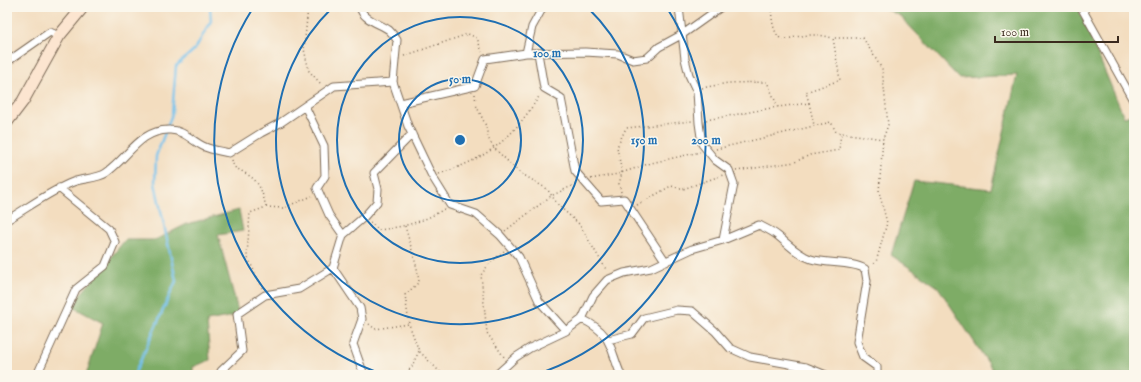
<svg xmlns="http://www.w3.org/2000/svg" width="1141" height="382" font-family="'IM FELL English',serif">
<rect width="100%" height="100%" fill="#fbf7ec"/>
<filter id="ink" filterUnits="userSpaceOnUse"><feTurbulence type="fractalNoise" baseFrequency=".025" numOctaves="2"/><feDisplacementMap in="SourceGraphic" scale="8" xChannelSelector="R" yChannelSelector="G"/><feConvolveMatrix kernelMatrix="1 2 1 2 8 2 1 2 1" color-interpolation-filters="sRGB"/></filter>
<filter id="wash" filterUnits="userSpaceOnUse"><feTurbulence type="fractalNoise" baseFrequency=".012" numOctaves="4" result="noise"/><feDisplacementMap in="SourceGraphic" scale="16" xChannelSelector="R" yChannelSelector="G"/><feGaussianBlur stdDeviation="0.9" result="paint"/><feColorMatrix in="noise" values="0 0 0 0 0 0 0 0 0 0 0 0 0 0 0 0 0 1.4 0 .05"/><feComposite in="paint" operator="in"/></filter>
<g filter="url(#wash)">
<rect width="100%" height="100%" fill="#f3ddbf"/>
<!-- forest -->
<path fill="#7eac66" stroke="#5c6b42" d="M882,7h196l46,110 10,-3v261h-138l-58,-88 -47,-32 23,-74 77,8 26,-114 -58,3 -59,-62z
M239,210l4,21 -25,4 21,80 -32,6 3,39 -17,7v8h-107l17,-52 -32,-17 54,-66h30l32,-16z"/>
<g fill="none" stroke-linecap="round" stroke-linejoin="round">
<!-- stream -->
<path stroke="#72c1ed" stroke-width="2.5" d="M134,375l42,-94 -21,-98 1,-27 16,-42 4,-48 19,-17 16,-28 -1,-14"/>
</g>
</g>
<g filter="url(#ink)">
<g fill="none" stroke-linecap="round" stroke-linejoin="round">
<!-- street casing -->
<g stroke="#7b6956" stroke-width="9">
<path id="street" d="M360,7c3,13 19,16 29,23 3,3 6,7 8,10l-4,42 15,44 24,50 18,29 26,9 24,21 19,22 20,44 27,30
M1081,7l53,95
M526,53l6,-26 11,-20
M538,53l6,35 17,10 14,73 26,30 23,-2 42,63
M7,62l43,-30 9,4
M401,103l74,-17 10,-27 41,-6 59,-1 33,2 15,6 14,-2 12,-11 24,-13 38,-27
M305,106l19,40 1,30 -8,12 12,27 14,20
M7,220c22,-13 43,-29 66,-38 10,-4 24,-3 33,-9 22,-15 34,-44 64,-43 14,0 23,12 35,17 7,3 16,4 24,6l32,-20 19,-10 54,-37 59,-4
M723,240l36,-15c6,3 13,6 19,11 10,8 20,19 33,23 15,5 42,2 54,10l2,12 -10,61 6,15 14,10v8
M582,319c31,15 27,28 39,56
M608,340l24,-6 12,-16 33,-8 15,1 23,20 15,17 20,9 56,10 20,8
M37,375l39,-86 29,-23 10,-24 -6,-13 -50,-41
M221,375v-4l21,-20 -5,-37 28,-19 34,-6 34,-21
M364,375l-11,-31 9,-25 -2,-11 -27,-40 10,-33 21,-18 13,-15 1,-13 -4,-16 38,-39
M496,375l20,-18 14,-9 36,-17 16,-12 11,-23 14,-16 17,-7 27,-5 41,-19 31,-9 11,-56 -5,-14 -14,-10 -13,-16 -3,-21 -2,-31 -8,-17 -4,-16 -6,-52
M798,375l8,-8"/>
</g>
<!-- secondary casing -->
<g stroke="#7b6956" stroke-width="13">
<path id="secondary" d="M7,122l16,-21 36,-65 24,-29"/>
</g>
<!-- path -->
<path stroke="#7b6956" stroke-width="1.5" stroke-dasharray="1 3" stroke-linecap="butt" d="M308,7l-4,42 5,22 13,14
M771,7c1,12 1,25 11,33 18,-4 32,-8 50,-2
M404,56l64,-22 9,4 5,14
M702,88l26,-5 39,-1 11,25 31,-4 -3,-11 34,-12 -7,-42h30l19,31 6,56 -5,14
M475,94l1,11 10,21 2,12 7,11 24,23 28,17 12,17 20,18 28,47
M809,103l5,22
M706,120l71,-13
M716,149l115,-27 5,10 47,7 -4,53 8,31 -11,39 -4,3
M232,160l2,7c23,12 26,15 32,40l-16,6 -3,43 15,32
M736,171l59,-9 15,-7 29,-5 2,-17
M439,174c51,-17 72,-34 101,-79
M591,179l27,-5 33,-11 49,-11
M621,192l-2,-8 3,-11 -5,-26 9,-19 66,-7
M637,205l34,-19 12,3 40,-14
M266,207l17,1 29,-12
M370,222l9,8c23,-3 45,-8 65,-21
M405,226l12,42 2,14 -14,13 4,29
M505,231l46,-35 25,-12
M504,251l-15,13 -8,11 6,58 17,24
M369,324l6,5 34,-5 10,27 24,24
M403,375l8,-7 8,-17"/>
<!-- street -->
<use href="#street" stroke="#fff" stroke-width="7"/>
<!-- secondary -->
<use href="#secondary" stroke="#fce5d0" stroke-width="11"/>
</g>
</g>
<!-- distance rings -->
<g fill="none" stroke="#1f6fb2" stroke-width="2">
<circle cx="460" cy="140" r="61"/>
<circle cx="460" cy="140" r="123"/>
<path d="M588 8A184 184 0 1 1 332 8"/>
<path d="M386 375A246 246 0 0 1 253 8M667 8A246 246 0 0 1 534 375"/>
</g>
<circle cx="460" cy="140" r="6" fill="#1f6fb2" stroke="#fbf7ec" stroke-width="2"/>
<g font-size="12" text-anchor="middle" font-weight="bold" fill="#1f6fb2" stroke="#fbf7ec" stroke-width="3" stroke-linejoin="round" paint-order="stroke">
<text x="547" y="57">100 m</text>
<text x="460" y="83">50 m</text>
<text x="644" y="144">150 m</text>
<text x="706" y="144">200 m</text>
</g>
<!-- margin -->
<rect width="1141" height="382" fill="none" stroke="#fbf7ec" stroke-width="24"/>
<!-- scale -->
<path d="M995 36v6h123v-6" fill="none" stroke="#3b2a1e" stroke-width="2"/>
<text x="1001" y="36" font-size="12" fill="#3b2a1e" stroke="#fbf7ec" stroke-width="3" paint-order="stroke">100 m</text>
</svg>
